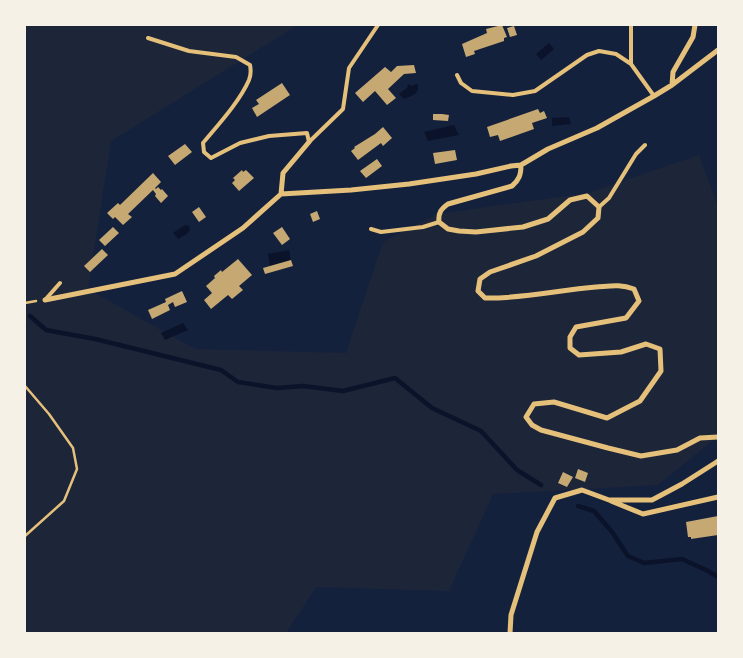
<svg xmlns="http://www.w3.org/2000/svg" width="743" height="658" font-family="Inter,sans-serif">
<rect width="100%" height="100%" fill="#14213d"/>
<!-- green -->
<path fill="#1d2539" d="M25,25h273l-187,116 -23,148 107,60 151,4 37,-111 54,-28 151,-21 111,-38 19,51v230l-60,49 -165,9 -44,97 -133,-4 -30,46h-261z"/>
<!-- water -->
<path fill="#0b132b" d="M549,43l5,6 -13,11 -5,-6z
M408,84l5,2 3,-2 2,1v5l-4,5 -10,4 -5,-5 8,-6z
M569,117l2,7 -19,2v-8z
M454,125l5,10 -31,6 -4,-9z
M185,225l4,1 1,4 -3,4 -9,5 -5,-6z
M289,250l2,10 -21,6 -2,-12z
M183,323l5,7 -23,10 -4,-7z"/>
<g fill="none" stroke-linecap="round" stroke-linejoin="round">
<!-- stream -->
<path stroke="#0b132b" stroke-width="4.5" d="M30,316l16,14 49,9 126,31 17,12 39,6 26,-2 40,5 52,-13 37,30 49,23 36,39 24,15
M578,506l16,5 18,21 16,24 16,7 38,-4 24,11 12,7"/>
</g>
<!-- building -->
<path fill="#c6a872" d="M502,25l5,12 -3,1v3l-30,10 1,3 -9,3 -4,-13 25,-11 -1,-4z
M514,26l3,9 -7,2 -3,-9z
M414,65l2,8 -12,1 -16,15 8,9 -9,7 -12,-14 -12,11 -8,-9 30,-26 6,5 6,-6z
M282,83l8,12 -33,22 -5,-9 7,-4 -3,-4z
M538,109l2,4 4,-2 3,7 -15,5 2,6 -34,12 -2,-6 -8,2 -3,-10z
M433,114h9l7,1 -1,6 -15,-1z
M383,127l9,11 -9,8 -2,-3 -23,17 -7,-9 4,-3 -1,-1 21,-13z
M185,144l7,8 -17,13 -7,-9z
M455,150l2,10 -22,4 -2,-11z
M377,159l5,7 -16,12 -6,-7z
M242,170l1,2 3,-2 8,8 -15,13 -7,-8 3,-3 -2,-2z
M153,173l8,9 -6,6 1,1 2,-2 3,3 1,-1 6,7 -7,7 -6,-7 1,-2 -3,-4 -25,24 4,3 -9,8 -8,-8 -2,2 -6,-6 11,-10 2,2z
M199,207l7,10 -7,5 -7,-10z
M317,211l3,8 -7,3 -3,-8z
M113,227l6,6 -14,13 -6,-6z
M282,227l8,12 -8,6 -9,-12z
M102,249l6,6 -18,17 -6,-6z
M238,259l14,16 -13,11 4,4 -11,9 -4,-4 -17,14 -7,-9 8,-7 -6,-7 9,-8 -1,-2 7,-6 1,2z
M291,260l2,6 -28,8 -2,-6z
M182,291l5,11 -12,5 -2,-5 -5,3 2,5 -18,9 -4,-9 18,-8 -1,-3z
M578,469l10,4 -3,9 -10,-4z
M563,472l10,5 -6,10 -9,-4z
M718,516v19l-27,4v-2h-3l-2,-15z"/>
<g fill="none" stroke-linecap="round" stroke-linejoin="round">
<!-- path -->
<path stroke="#e5c07b" stroke-width="2.5" d="M25,303l11,-2
M25,386l24,28 24,34 4,21 -13,32 -39,35"/>
<!-- service -->
<path stroke="#e5c07b" stroke-width="4" d="M631,25v39
M148,38l41,13 47,6 14,8c1,5 1,10 -1,15 -9,21 -31,45 -46,63l1,9 7,6 29,-15 29,-7 38,-3 2,9
M457,75l4,8 11,8 41,4 22,-4 52,-36 12,-4 17,3 15,10 23,32
M309,142l34,-33 6,-41 29,-43
M599,207l10,-9 27,-44 9,-9
M371,229l10,3 42,-5 16,-5
M45,300l15,-17"/>
<!-- minor -->
<path stroke="#e5c07b" stroke-width="5" d="M672,85l1,-13 20,-35 2,-12
M521,165l27,-16 49,-21 57,-32 18,-11 46,-35
M281,194l2,-21 26,-31
M45,300l130,-26 68,-46 38,-34 70,-4 58,-6 67,-10 35,-8 10,-1c0,10 -2,15 -9,21l-64,18c-7,5 -10,9 -9,18l9,7 11,2 17,1 47,-5 25,-8 22,-19 17,-4 12,11 -1,11 -15,14 -47,24 -46,16 -10,7 -2,12 7,7c37,1 74,-8 111,-11 15,-1 24,-3 38,2l5,12 -13,17 -50,9 -6,10v11l9,7 42,-3 25,-8 14,5 1,22 -21,30 -33,17 -53,-16 -20,2 -8,13 6,8 9,5 67,18 33,8 36,-6 23,-12 18,-1
M611,501l32,13 75,-17
M510,633l1,-18 26,-83 18,-34 27,-8 27,10h43l30,-16 33,-21 3,-2"/>
</g>
<!-- border -->
<rect width="743" height="658" fill="none" stroke="#f6f1e7" stroke-width="52"/>
</svg>
